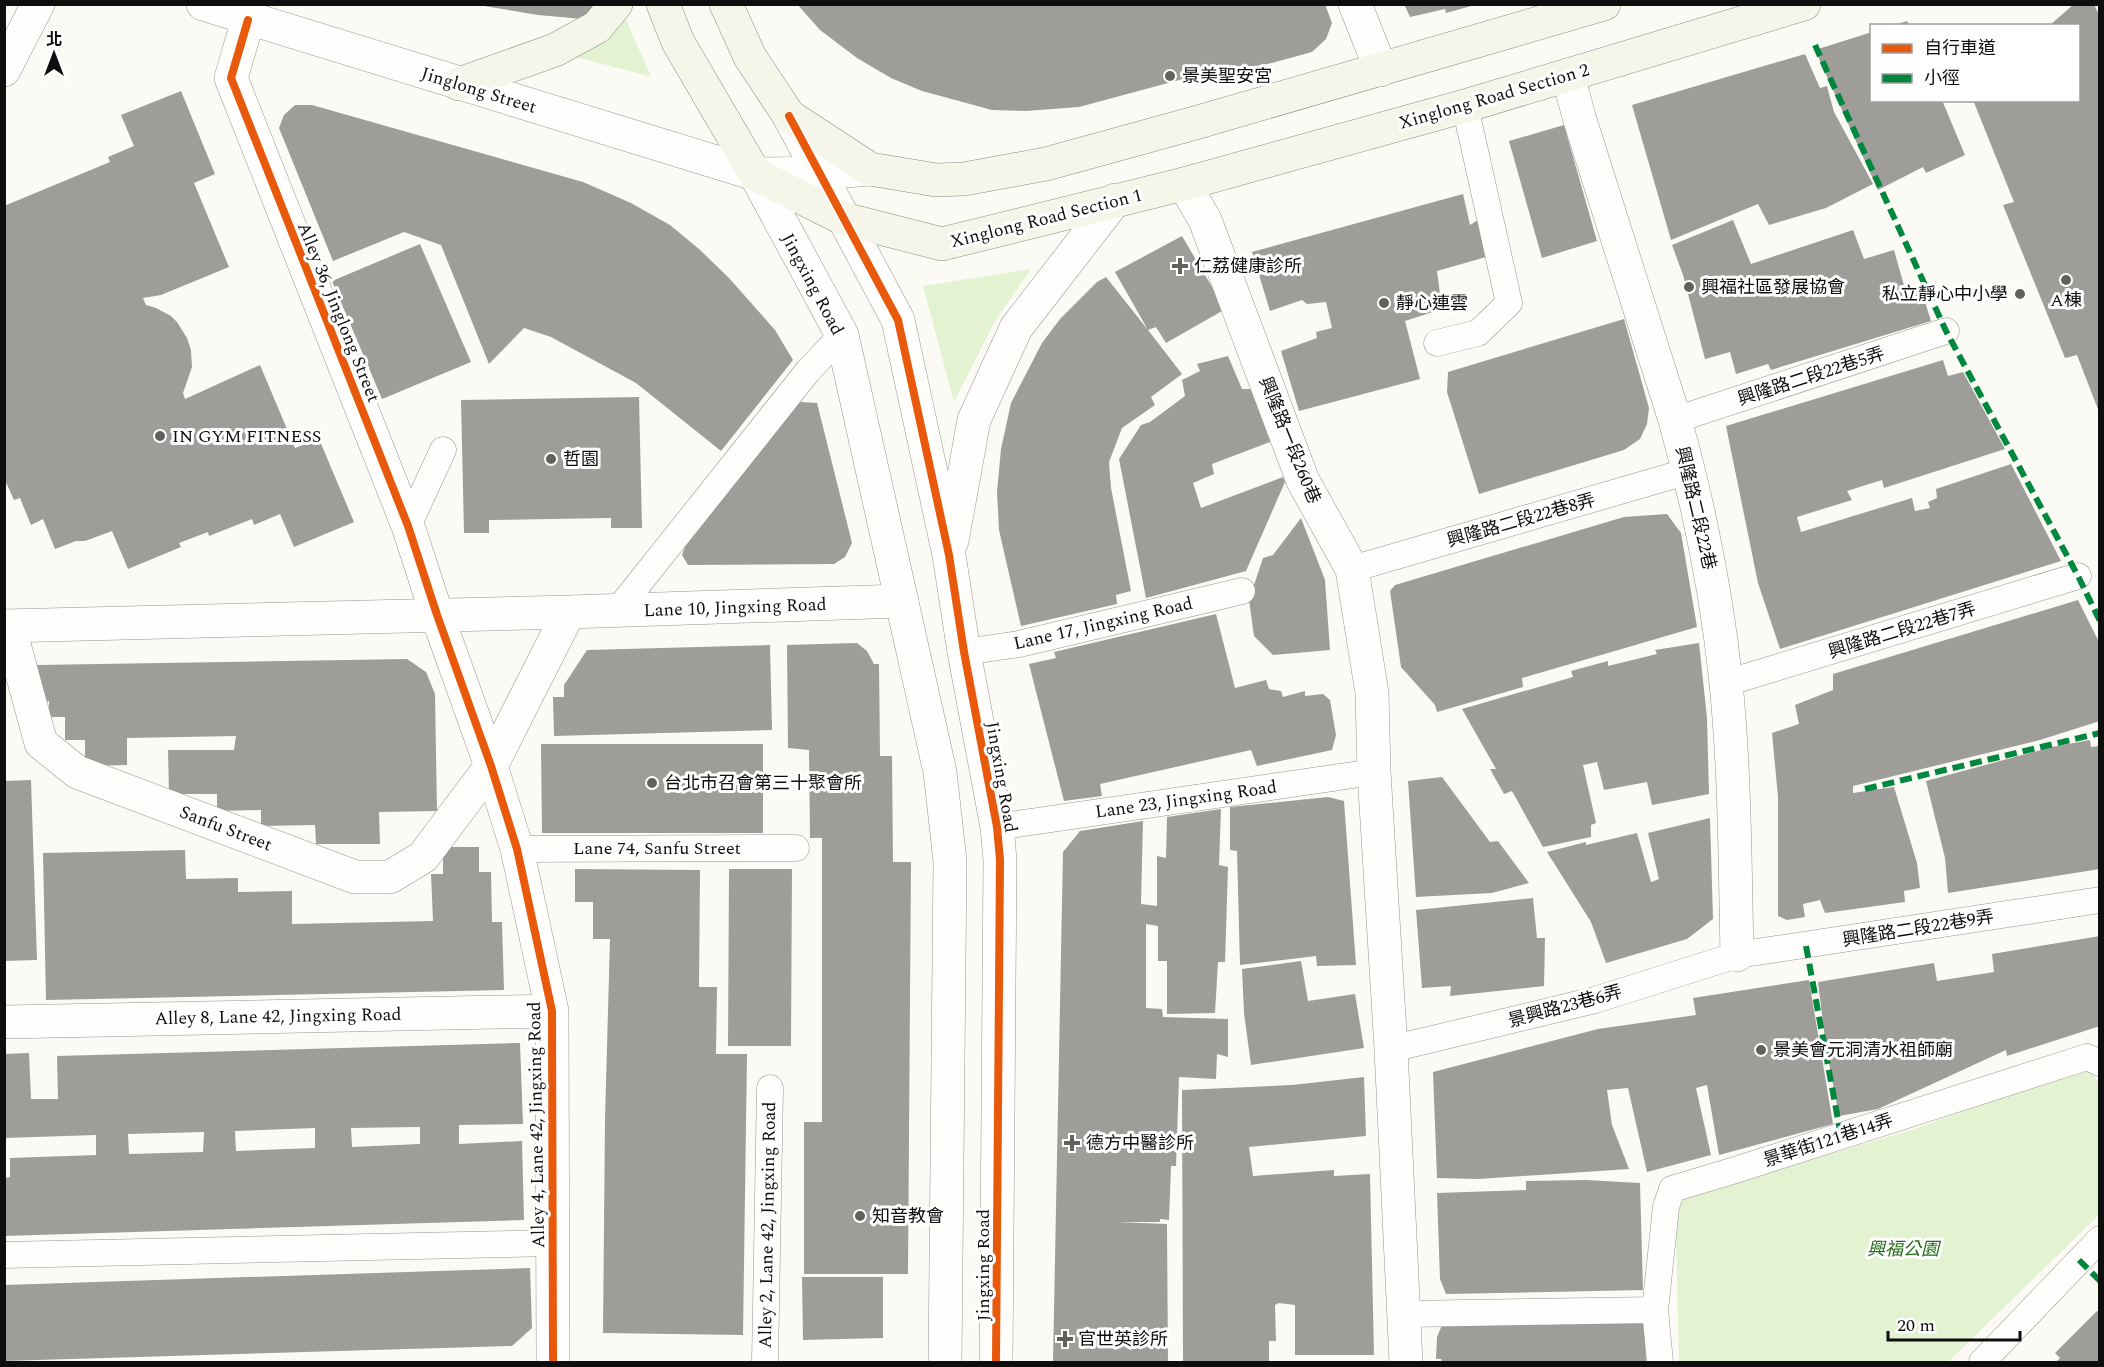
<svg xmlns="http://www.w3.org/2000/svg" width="2104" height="1367" font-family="Spectral,'Noto Sans TC',serif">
<rect width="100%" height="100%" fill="#fcfaf4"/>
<!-- green -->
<path fill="#e3f3d1" d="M625,17l26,60 -78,-21z
M1031,269l-36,52 -41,81 -31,-116z
M2085,1065l14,17v133l-151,147h-269l-4,-163 237,-69z"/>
<!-- building -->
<path fill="#9f9d99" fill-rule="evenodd" d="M472,4h125l-14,15 -45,-4z
M797,4h528l7,19 -6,16 -14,13 -107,29 4,-9 -130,35 -53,4 -34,-1 -70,-19 -31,-13 -34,-20 -37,-28z
M1404,4h71v1l-29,8 -1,-4 -35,8z
M2074,4h20l6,13 -1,395 -22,-57 -12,3 -62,-153 11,-3 -41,-102h106v-74h-30z
M1907,21l2,5h-14v-1z
M1872,32v68h70l23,55 -39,18 -3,-6 -45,23 -63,-140z
M1805,54l15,34 7,-2 7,26 39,72 -47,24 -57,17 -11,-21 -87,36 -39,-135z
M181,91l34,83 -21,9 35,84 -68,28 -18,3 3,7 10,3 15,8 6,6 10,16 4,12 1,17 -9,26 2,6 75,-34 35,83 24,-9 35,83 -60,25 -14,-33 -26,11 -2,-6 -43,17 -1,-4 -29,11 2,4 -53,22 -16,-38 -27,10h-9l-21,8 -12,-30 -12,6 -11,-27 -6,2 -10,-22v-272l106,-44 -2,-5 26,-11 -13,-31z
M295,105h17l271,77 48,21 39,22 29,24 30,29 46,52 18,30 -72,91 -85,-68 -85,-46 -27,-9 -35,36 -48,-119 -37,-13 -71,29 -54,-133 5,-13z
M1564,125l33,116 -55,17 -33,-117z
M1463,194l7,31 8,-5 8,37 -49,14 5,38 -37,12 15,58 -121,32 -18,-60 36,-13 -1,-6 16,-4 -6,-26 -19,2 -5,-4 -32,11 -18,-59z
M1733,220l18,44 102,-34 11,29 30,-9 13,46 15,-4 9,29 -160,49 -3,-6 -32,10 -6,-22 -25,7 -22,-84 -11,-30z
M1182,236l33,56 7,19 -56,32 -10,-16 -8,3 34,44 -31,23 4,8 -33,23 -13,34 2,26 20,103 -15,4 1,9 -96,22 -22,-96 -2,-38 4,-43 10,-46 31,-60 18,-24 37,-37 9,-5 42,53 -33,-58z
M420,244l51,118 -89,37 -50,-118z
M1624,319l25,89 -2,16 -7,15 -16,11 -145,44 -32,-102 1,-20z
M1228,356l14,33h9l24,51 -63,24 2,10 -21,9 8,25 82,-31 2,5 -39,89 -100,27 -27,-139 22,-34 9,-3 35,-26 -3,-16 18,-9 -3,-7z
M1943,360l5,16 15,-4 42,77 -121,39 -2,-8 -35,11 5,9 -55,17 4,15 111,-34 3,13 15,-3 -2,-6 9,-4 -1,-9 75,-25 50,97 -281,88 -22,-66 -32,-157z
M639,397l3,131h-31v-10l-122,2v13h-25l-3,-133z
M800,402l17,1 35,140 -7,14 -11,7 -146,1 -6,-10 4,-11z
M1667,514l14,19 16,94 -175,51 1,9 -86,25 -2,-7 -34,-38 -11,-76 5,-6 229,-68z
M1301,518l24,62 5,70 -57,5 -19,-19 -5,-36 14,-42 10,-3z
M2078,600l22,44v77l-60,19 -187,46v7l41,-6 23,76 3,25 -16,3 1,11 -80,11 -5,-13 -17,4 2,13 -18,3 -9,-4v-119l-6,-64 27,-9 -4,-19 38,-15v-16z
M1216,614l19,74 31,-8 3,9 12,2 2,6 22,-6v5l18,-2 7,6 6,35 -4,15 -75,16 -6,-16 -151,34 2,12 -38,5 -35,-137 27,-6 -2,-6z
M857,643l10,8 7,13h5l1,92h12l1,106h18l-3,412h-104v-152h18v-284h-12l-1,-88 -21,-2 -1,-103z
M1699,643l8,75 2,76 -57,11 -5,-23 -43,8 -7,-28 -14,3 13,58 -5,2v12l-48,10 -31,-56 -8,3 -14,-25h6l-34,-60 111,-32 -2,-6 37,-10v5l49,-12 -2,-4z
M770,645l2,85 -218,6 -1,-39h11v-12l23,-35z
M407,659l19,13 9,22 2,117 -58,1 1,32h-64l-1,-19 -54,1v-16l-44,1v-17h-48l-1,-44h66l2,-14 -109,2v27l-42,1v-26h-20v-23h-16v-16l-12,1v-37z
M2090,740l1,7 9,-1v123l-152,24 -3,-35 -19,-77 126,-34z
M541,744h222v89h-221z
M1442,777l48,65 8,-1 31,42 -37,10 -76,4 -8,-116z
M31,780l6,180 -33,1v-180z
M1328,797l16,4 12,164 -39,1 -1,-10 -76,9 -3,-114 -7,-1v-43z
M1221,809l-2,56 9,2 -3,95h-7l-3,51 -48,1v-53h-9v-35l-12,-2v84l16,1 1,8 65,2v38l-11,-3 -1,25 -37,-2 -3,89h-5l-2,54 -9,-1v3h-43l50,2 1,138h-115l10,-510 17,-21 63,-10 -2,83 16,2v-50l9,2 1,-41z
M1710,818l3,101 -26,20 -81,24 -15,-41 -44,-70 39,-10v3l51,-12 14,49 8,-3 -11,-46z
M443,847h36v25h12l1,50h10l2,68 -458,10 -3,-147 142,-3 1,29 52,-1v14l54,-1v33l141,-3 -2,-47h12z
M575,869l125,1 -1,117h18l-1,67h31l-4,281 -140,-2 2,-214 5,-180h-17v-37h-18z
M729,869h63l-1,177h-63z
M1533,898l4,40h8l-1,48 -94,10 1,-10 -29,2 -6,-78z
M2100,936v90l-93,30 -1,-6 -128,59 -39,7 -13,-69 -8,-65 116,-19 3,18 57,-9 -2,-18z
M1301,961l7,40 47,-7 9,54 -113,17 -7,-52 -2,-44z
M1809,980l24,144 -114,31 -12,-70 -11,3 15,67 -64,17 -19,-84 -21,2 5,35 17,44 -151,10 -41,-1 -4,-106 165,-43 98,-14 -3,-17z
M520,1043l3,81 -64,1v19l63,-3 2,79 -520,16v-58l6,-1v-19l86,-3v-20l-92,3v-84l25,-1 2,46h27l-1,-43zM420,1127v17l-68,3 -1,-19zM315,1128v20l-79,3 -1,-20zM204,1132l-1,20 -74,2 -1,-20z
M1364,1077l2,59 -117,11 4,29 81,-6v6l36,-2 4,181h-79v-50l-16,-2 -4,2 1,36h-7v21h-86l-1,-272 110,-5z
M1586,1180l54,3 3,107 -197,4 -6,-15 -3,-86 89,-3v-9z
M530,1268l2,60 -20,18 -508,15v-76z
M802,1277h81v61l-80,2z
M2097,1311l3,2v49h-44l4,-4 -5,-5z
M1645,1320l1,42h-204l-1,-3h-5l1,-22 5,-12z"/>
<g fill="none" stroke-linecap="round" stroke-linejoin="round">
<!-- service casing -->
<g stroke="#959492" stroke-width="27">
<path id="service" d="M1437,343l41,-10 31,-30 -44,-197
M1675,420l271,-89
M408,526l35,-76
M1352,569l337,-98
M617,611l191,-240 34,-36
M964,652l55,-8 223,-53
M1726,683l352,-107
M997,827l377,-55
M517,849l279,-1
M1391,1049l204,-49 142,-45 363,-55
M4,1255l549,-12
M1405,1314l250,-4
M765,1362l5,-274
M1660,1362l-5,-52 11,-103 6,-18 60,-18 355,-114 13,6
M1982,1362l118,-123"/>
</g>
<!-- minor casing -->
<g stroke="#959492" stroke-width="34">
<path id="minor" d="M203,4l552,170
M1355,4l26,66
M248,20l-17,58 177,448 29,89 54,151 26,83 35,162 1,351
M4,70l34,-66
M1568,75l11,42 96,303c24,86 42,174 51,263 9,90 9,182 11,272
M1184,184l21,36 98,261 49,88 20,124 2,79 17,277 15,313
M4,626l565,-14 333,-11
M9,626l32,117 36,29 278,105h35l33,-20 68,-91 78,-154
M4,1022l548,-11"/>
</g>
<!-- tertiary casing -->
<g stroke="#959492" stroke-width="34">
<path id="tertiary" d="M789,116l109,204 51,235 15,97 33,175 3,33 -4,502
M870,169l-49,4 -66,1 87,161 98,437 10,89 -5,501
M952,541l22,-121 42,-92 99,-128"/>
</g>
<!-- secondary casing -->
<g stroke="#8c8b88" stroke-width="34">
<path id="secondary" d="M663,4l15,38 77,132 89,45 98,25 242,-60 281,-78 339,-102
M726,4l24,53 39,59 81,53 66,11 28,-1 82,-15 149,-41 409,-119
M459,84l96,-34 42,-23 19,-23"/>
</g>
<!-- service -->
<use href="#service" stroke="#fffefd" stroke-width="26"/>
<!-- minor -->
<use href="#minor" stroke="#fffefd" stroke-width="33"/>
<!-- tertiary -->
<use href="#tertiary" stroke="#fffefd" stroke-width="33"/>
<!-- secondary -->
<use href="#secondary" stroke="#f5f5ea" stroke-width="33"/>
<!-- quiet -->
<path stroke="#00873e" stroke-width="6" stroke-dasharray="12 6" stroke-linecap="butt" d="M1815,45l131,286 132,245 22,45
M1865,789l235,-56
M1806,946l35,190
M2079,1260l21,21"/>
<!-- cycleway casing -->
<g stroke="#fff" stroke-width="11">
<path id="cycleway" d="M248,20l-17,58 177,448 29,89 54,151 26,83 35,162 1,351
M789,116l109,204 51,235 15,97 33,175 3,33 -4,502"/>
</g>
<!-- cycleway -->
<use href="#cycleway" stroke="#e8590c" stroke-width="8"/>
</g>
<!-- markers -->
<g fill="#61615e" stroke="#fff" stroke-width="2">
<circle cx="1170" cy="76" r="6"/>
<path d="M1177 257h6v6h6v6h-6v6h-6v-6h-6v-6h6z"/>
<circle cx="2066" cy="280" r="6"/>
<circle cx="1689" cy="287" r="6"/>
<circle cx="2020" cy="294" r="6"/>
<circle cx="1384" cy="303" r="6"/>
<circle cx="160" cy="436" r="6"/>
<circle cx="551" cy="459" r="6"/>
<circle cx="652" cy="783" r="6"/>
<circle cx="1761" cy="1050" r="6"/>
<path d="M1069 1134h6v6h6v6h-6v6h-6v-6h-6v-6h6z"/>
<circle cx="860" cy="1216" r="6"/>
<path d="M1062 1330h6v6h6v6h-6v6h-6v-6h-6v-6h6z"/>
</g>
<g text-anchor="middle" stroke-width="6" stroke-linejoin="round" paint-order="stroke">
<!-- poi labels -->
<g font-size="18" fill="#0e0e0e" stroke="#fff" text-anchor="start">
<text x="1182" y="82">景美聖安宮</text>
<text x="1194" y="272">仁荔健康診所</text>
<text x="1701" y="293">興福社區發展協會</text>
<text x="2008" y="300" text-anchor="end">私立靜心中小學</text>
<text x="2066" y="306" text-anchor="middle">A棟</text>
<text x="1396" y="309">靜心連雲</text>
<text x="172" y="442">IN GYM FITNESS</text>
<text x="563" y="465">哲園</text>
<text x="664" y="789">台北市召會第三十聚會所</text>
<text x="1773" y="1056">景美會元洞清水祖師廟</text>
<text x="1086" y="1149">德方中醫診所</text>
<text x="872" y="1222">知音教會</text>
<text x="1078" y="1345">官世英診所</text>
</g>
<!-- street labels -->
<g font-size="18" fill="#0e0e0e" stroke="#fff">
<text transform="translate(479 90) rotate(17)" y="6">Jinglong Street</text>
<text transform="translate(1494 96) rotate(-16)" y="6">Xinglong Road Section 2</text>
<text transform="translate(1046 218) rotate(-14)" y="6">Xinglong Road Section 1</text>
<text transform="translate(813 284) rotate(62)" y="6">Jingxing Road</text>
<text transform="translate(339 312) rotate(68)" y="6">Alley 36, Jinglong Street</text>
<text transform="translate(1811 376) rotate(-18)" y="6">興隆路二段22巷5弄</text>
<text transform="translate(1290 440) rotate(68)" y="6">興隆路一段260巷</text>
<text transform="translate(1696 508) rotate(77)" y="6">興隆路二段22巷</text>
<text transform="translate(1521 520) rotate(-16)" y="6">興隆路二段22巷8弄</text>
<text transform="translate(735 607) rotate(-2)" y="6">Lane 10, Jingxing Road</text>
<text transform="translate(1103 623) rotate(-13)" y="6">Lane 17, Jingxing Road</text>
<text transform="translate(1902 630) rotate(-17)" y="6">興隆路二段22巷7弄</text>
<text transform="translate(1002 777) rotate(80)" y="6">Jingxing Road</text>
<text transform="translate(1186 799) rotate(-8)" y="6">Lane 23, Jingxing Road</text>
<text transform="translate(226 828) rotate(21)" y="6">Sanfu Street</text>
<text x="657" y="854">Lane 74, Sanfu Street</text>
<text transform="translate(1918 928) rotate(-9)" y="6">興隆路二段22巷9弄</text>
<text transform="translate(1565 1006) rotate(-15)" y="6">景興路23巷6弄</text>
<text transform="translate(278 1016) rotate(-1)" y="6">Alley 8, Lane 42, Jingxing Road</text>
<text transform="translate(536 1125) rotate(-91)" y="6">Alley 4, Lane 42, Jingxing Road</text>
<text transform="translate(1828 1140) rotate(-18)" y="6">景華街121巷14弄</text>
<text transform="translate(767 1225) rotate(-89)" y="6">Alley 2, Lane 42, Jingxing Road</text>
<text transform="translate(983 1265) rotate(-90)" y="6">Jingxing Road</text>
</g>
<!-- park labels -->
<g font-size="18" font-style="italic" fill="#236c18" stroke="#fff">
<text x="1903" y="1255">興福公園</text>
</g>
</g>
<!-- border -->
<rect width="2104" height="1367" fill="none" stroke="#0e0e0e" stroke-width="12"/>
<!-- legend -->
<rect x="1870" y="24" width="210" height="78" fill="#ffffff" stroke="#9f9f9f" stroke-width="1.5"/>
<rect x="1882" y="44" width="30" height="9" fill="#e8590c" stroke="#9f9f9f" stroke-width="1.5"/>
<text x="1924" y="54" font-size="18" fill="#0e0e0e">自行車道</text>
<rect x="1882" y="74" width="30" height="9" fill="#00873e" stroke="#9f9f9f" stroke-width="1.5"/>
<text x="1924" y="84" font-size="18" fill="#0e0e0e">小徑</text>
<!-- north arrow -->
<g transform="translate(54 54)" stroke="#ffffff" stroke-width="4.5" paint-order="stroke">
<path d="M0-4.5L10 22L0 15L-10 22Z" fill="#0e0e0e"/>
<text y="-9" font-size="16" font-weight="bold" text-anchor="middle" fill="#0e0e0e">北</text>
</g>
<!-- scale -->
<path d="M1888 1331v9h132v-9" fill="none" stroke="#0e0e0e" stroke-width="3"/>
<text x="1897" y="1331" font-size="18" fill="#0e0e0e" stroke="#ffffff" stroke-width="4.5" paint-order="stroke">20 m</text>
</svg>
